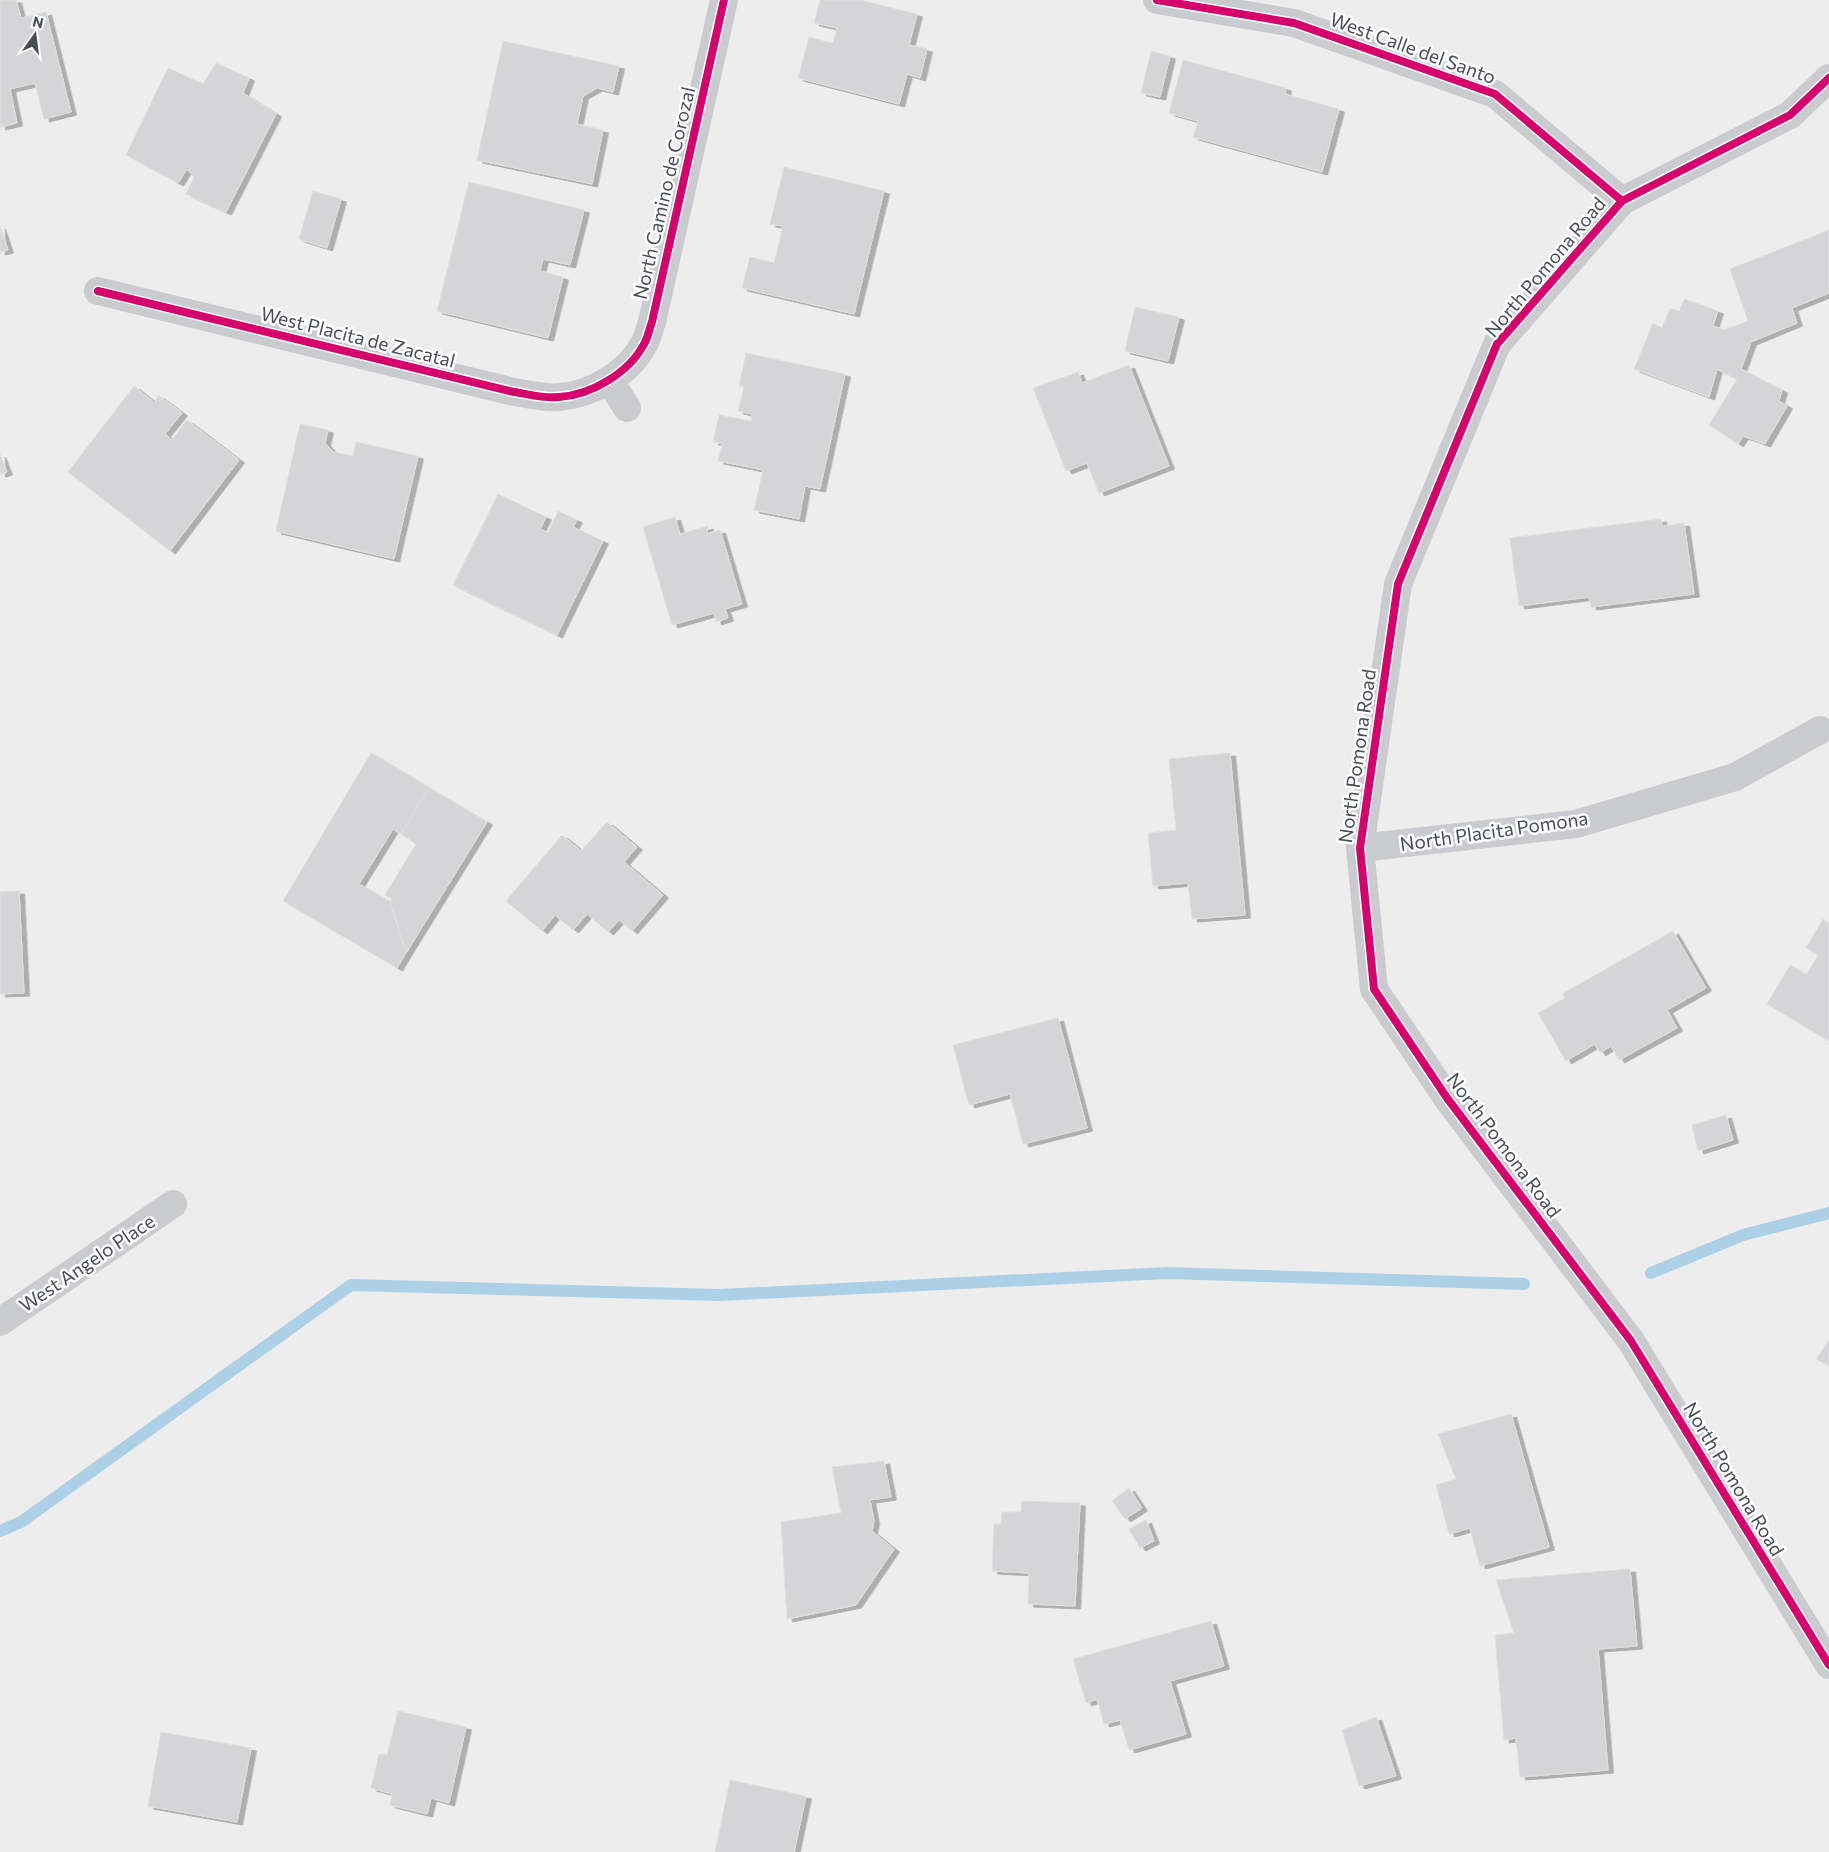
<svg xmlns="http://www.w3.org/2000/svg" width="1829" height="1852" font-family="Commissioner,sans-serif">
<defs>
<filter id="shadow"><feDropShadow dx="5.5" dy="3" stdDeviation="0" flood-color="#0004"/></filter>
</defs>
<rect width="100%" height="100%" fill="#eeeded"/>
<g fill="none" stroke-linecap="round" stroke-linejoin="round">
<!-- stream -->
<path stroke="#acd0e5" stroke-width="12" d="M1651,1273l92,-38 86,-22
M0,1531l21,-9 330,-237 368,10 448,-22 357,11"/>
</g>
<!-- building -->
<path fill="#d5d5d7" stroke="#dfdfe0" filter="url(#shadow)" d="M0,0h16l5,18 25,-6 25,100 -27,7 -9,-36 -25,6 7,34 -17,4z
M820,0h41l56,14 -8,31 18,4 -7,29 -13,-4 -8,30 -101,-26 11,-41 24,6 4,-15 -23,-5z
M503,41l116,25 -6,26 -16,-4 -14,8 -6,28 26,6 -11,54 -115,-24z
M1151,51l19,5 -10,41 -19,-4z
M1183,60l103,28 -1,6 54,15 -17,63 -129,-35 5,-16 -29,-8z
M216,63l33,15 -6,15 33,21 -50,98 -40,-18 8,-17 -7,-8 -9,14 -52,-28 42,-87 35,16z
M784,167l100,24 -30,123 -112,-26 8,-31 24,6 9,-37 -13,-2z
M469,182l115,28 -14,55 -27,-6 -3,12 23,6 -15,61 -111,-27z
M313,191l28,8 -14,49 -28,-9z
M0,226l8,24 -8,2z
M1829,230v63l-37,15 5,15 -46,19 -10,27 41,21 -3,11 8,5 -22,38 -22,-8 -5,8 -29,-19 28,-46 -20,-10 -8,28 -75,-28 19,-46 9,5 8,-20 9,3 6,-12 33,12 -5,15 11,4 24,-9 -18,-52z
M1135,307l44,10 -11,44 -43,-10z
M746,353l99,21 -25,115 -15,-3 -6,33 -45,-9 9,-40 -45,-9 4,-18 -9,-1 6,-27 32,6 1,-7 -14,-3 6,-24 -5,-1z
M1129,365l40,101 -70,27 -12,-30 -21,8 -33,-83 45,-16 4,11z
M134,386l21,17 3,-8 24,18 -17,21 7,6 15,-20 52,40 -69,91 -102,-79z
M300,424l28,6 -3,13 8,9 20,4 3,-14 62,14 -24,103 -118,-28z
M0,454l7,18 -7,2z
M498,494l48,23 -6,12 8,4 10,-22 19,9 -4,7 30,14 -46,94 -104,-50z
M675,517l5,17 28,-8 -1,8 13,-4 22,74 -17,5 3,9 -12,4 -2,-9 -42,12 -29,-98z
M1661,519l1,7 22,-3 10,71 -103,13 -2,-10 -70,9 -9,-68z
M371,753l58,35 -28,46 -8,-5 -34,55 31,18 16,51 -9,15 -114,-67z
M1230,753l15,162 -53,4 -4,-36 -35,3 -5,-53 28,-3 -7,-71z
M429,788l58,34 -81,131 -16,-51 2,-3 -7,-4 31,-51 -15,-10z
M607,822l30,25 -13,15 39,33 -31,36 -13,-11 -11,12 -21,-18 -14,16 -18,-15 -13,16 -36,-30 56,-66 19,16z
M19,891l5,102 -24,1v-102z
M1823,919l6,4v118l-62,-37 23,-39 16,10 12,-20 -12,-7z
M1673,931l33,57 -39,22 10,18 -58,32 -8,-14 -11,7 -5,-9 -29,17 -28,-48 27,-15 -3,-4z
M1058,1018l29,110 -64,16 -13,-50 -41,11 -16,-60z
M1726,1115l7,25 -35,11 -6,-26z
M1829,1340v26l-13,-7z
M1511,1414l38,133 -69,19 -10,-38 -21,6 -13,-49 20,-6 -18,-45z
M884,1461l7,36 -21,3 4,21 -2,10 22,18 -38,56 -69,14 -6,-97 60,-9 -9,-46z
M1129,1488l13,20 -17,11 -13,-18z
M1022,1501l58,2 -5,103 -47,-2 1,-31 -37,-2 2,-47h7l1,-12h19z
M1146,1520l8,21 -14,7 -11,-19z
M1630,1569l7,77 -39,3 10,121 -88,7 -4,-39 -12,2 -9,-105 19,-2 -18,-53z
M1211,1621l13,45 -54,15 16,53 -57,16 -9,-30 -16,4 -7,-25 -11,4 -13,-44z
M398,1711l68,16 -17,76 -18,-5 -4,16 -37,-9 2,-11 -21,-6 8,-34 8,1z
M1376,1717l20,59 -37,10 -17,-56z
M161,1732l90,16 -14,74 -89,-16z
M730,1780l76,16 -12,56h-79z"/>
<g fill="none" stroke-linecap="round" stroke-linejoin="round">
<!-- street -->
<path stroke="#cacbce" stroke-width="28" d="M1157,0l137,23 201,71 127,107
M1829,78l-39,37 -168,86 -125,143 -99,240 -38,264 14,141 73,109 184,243 198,324
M98,291l416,101c14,2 31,7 45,5 32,-2 70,-24 85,-53 4,-6 5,-15 8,-22l72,-322
M609,380l18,28
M1360,848l216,-24 159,-47 85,-47
M0,1322l173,-118"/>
<!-- cycleway casing -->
<g stroke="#fff" stroke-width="11">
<path id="cycleway" d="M1157,0l137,23 201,71 127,107
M1829,78l-39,37 -168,86 -125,143 -99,240 -38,264 14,141 73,109 184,243 198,324
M98,291l416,101c14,2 31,7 45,5 32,-2 70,-24 85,-53 4,-6 5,-15 8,-22l72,-322"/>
</g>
<!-- cycleway -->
<use href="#cycleway" stroke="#d6006c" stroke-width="8"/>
</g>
<g text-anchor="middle" stroke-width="5" stroke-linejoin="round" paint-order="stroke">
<!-- street labels -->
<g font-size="19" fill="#474d57" stroke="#fff">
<text transform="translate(1413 48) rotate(20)" y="7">West Calle del Santo</text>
<text transform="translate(664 193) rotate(-77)" y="7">North Camino de Corozal</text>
<text transform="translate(1545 267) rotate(-50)" y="7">North Pomona Road</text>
<text transform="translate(358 337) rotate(14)" y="7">West Placita de Zacatal</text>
<text transform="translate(1357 756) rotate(-82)" y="7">North Pomona Road</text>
<text transform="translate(1494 831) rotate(-8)" y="7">North Placita Pomona</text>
<text transform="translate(1504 1145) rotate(53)" y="7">North Pomona Road</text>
<text transform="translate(87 1263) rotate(-34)" y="7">West Angelo Place</text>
<text transform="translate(1734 1479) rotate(59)" y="7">North Pomona Road</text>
</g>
</g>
<!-- north arrow -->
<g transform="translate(35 35) rotate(14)" stroke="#ffffff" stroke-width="4" paint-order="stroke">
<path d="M0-4L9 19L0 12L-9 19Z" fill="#474d57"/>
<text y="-8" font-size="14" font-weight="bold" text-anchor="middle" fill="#474d57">N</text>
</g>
</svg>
